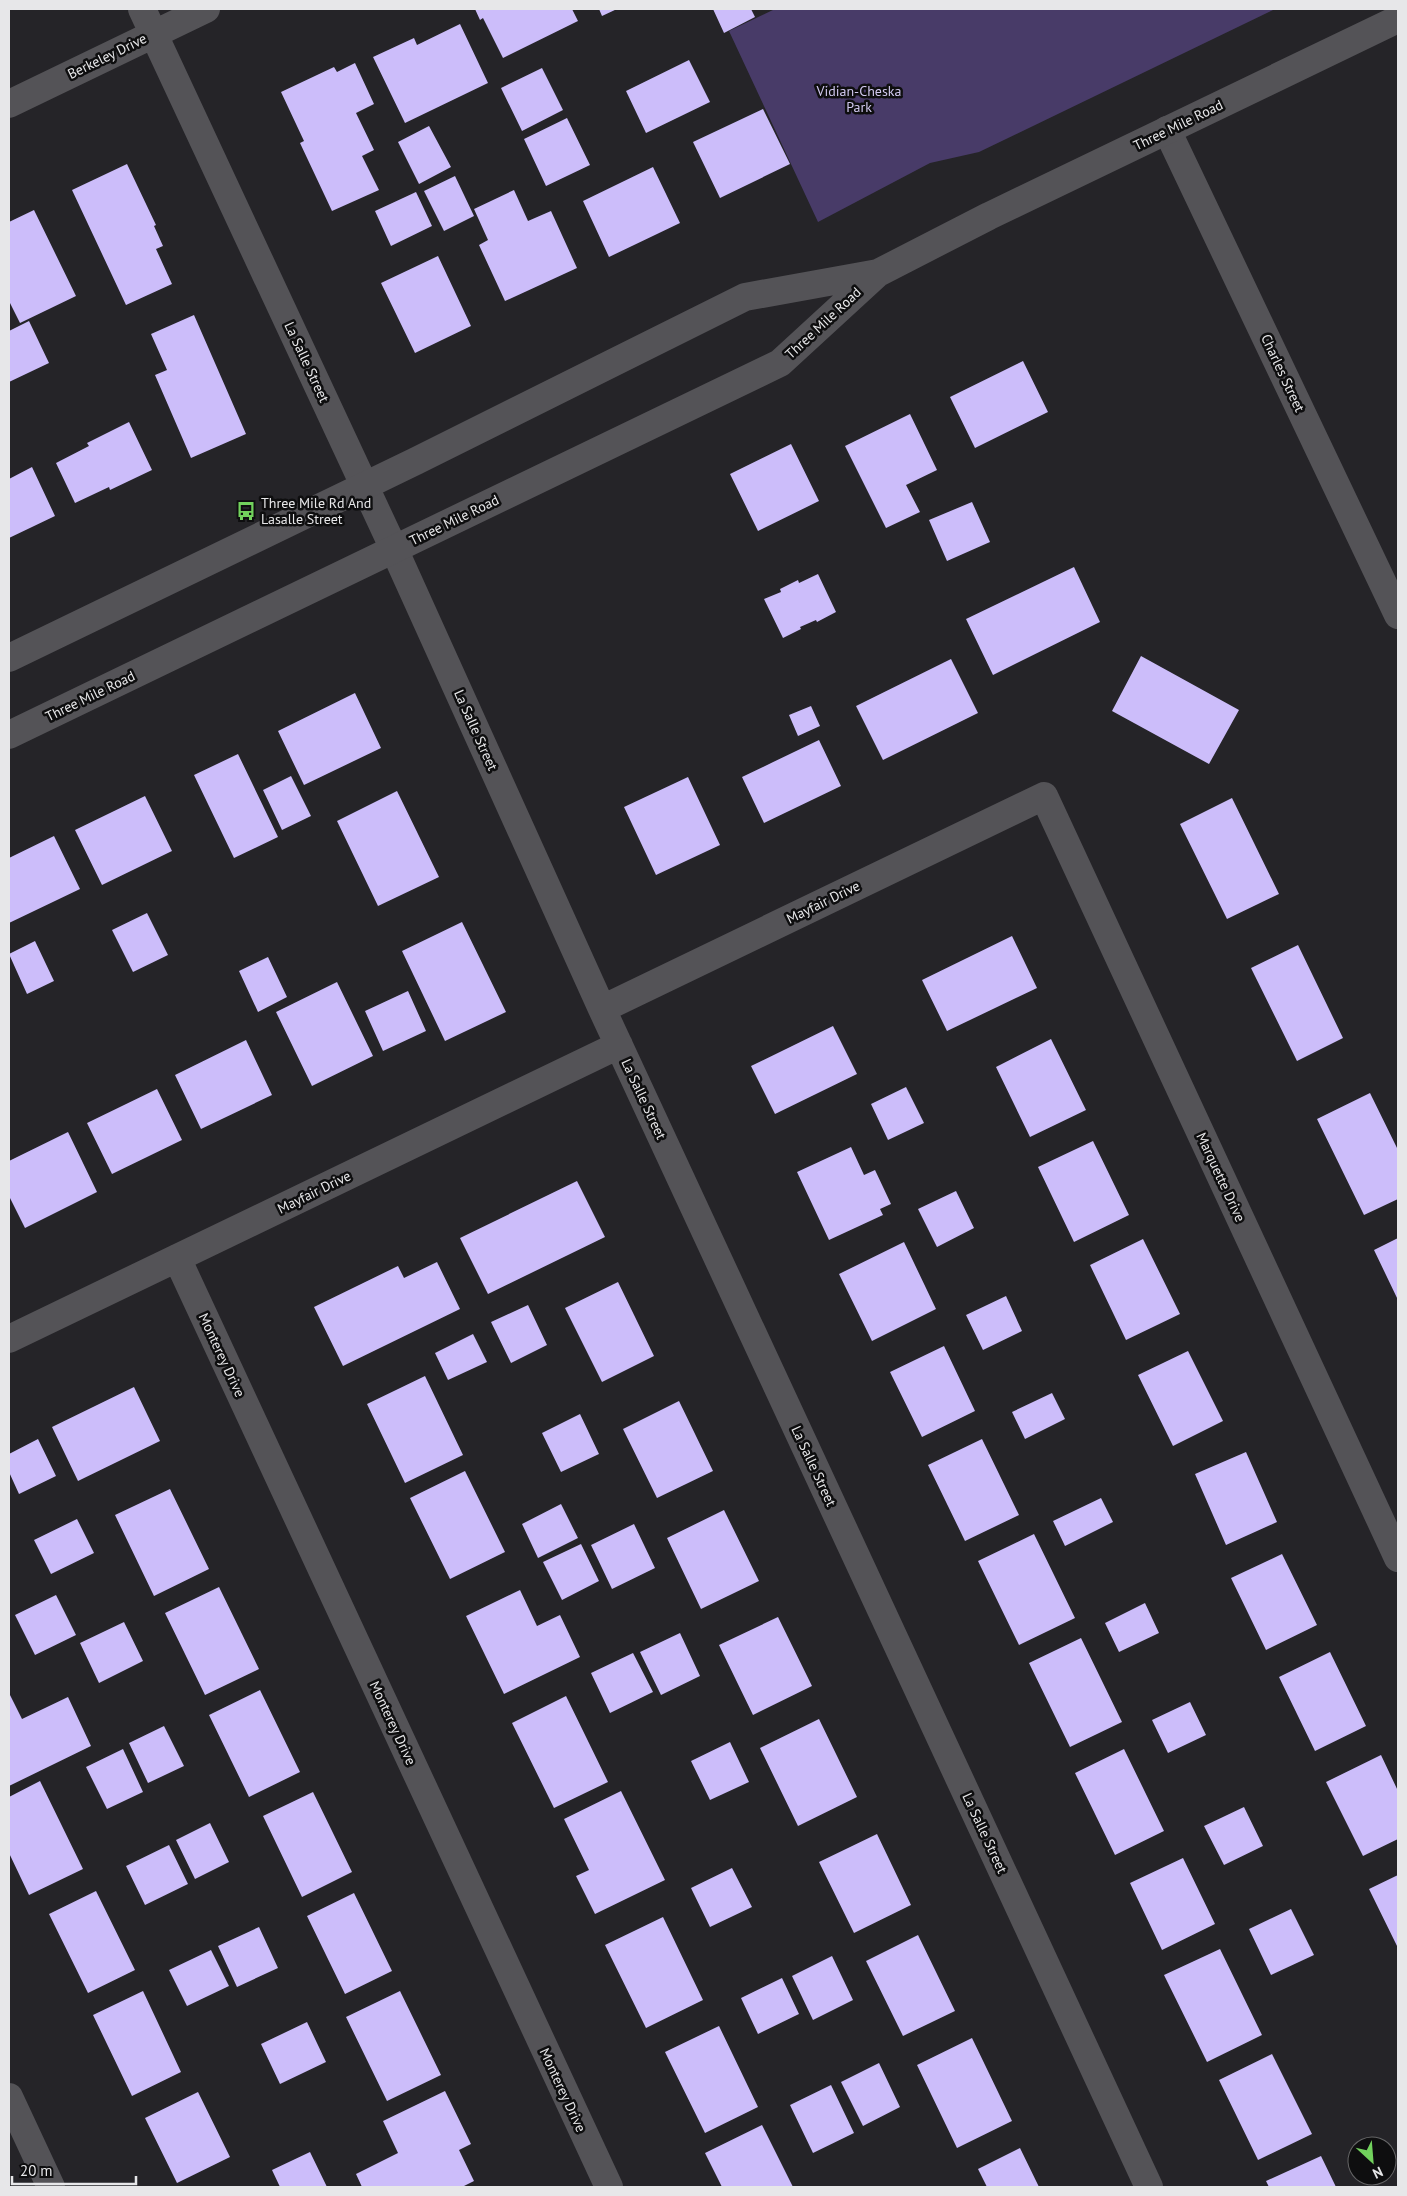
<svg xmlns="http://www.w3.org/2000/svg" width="1407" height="2196" font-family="'PT Sans',sans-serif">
<rect width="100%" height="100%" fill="#252428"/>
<!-- green -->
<path fill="#483b68" d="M775,9h500l-296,143 -49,11 -112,59 -89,-191z"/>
<!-- building -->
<path fill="#ccbdfa" d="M475,9h97l6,12 -75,37 -20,-40 -3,2z
M599,9h18l-15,7z
M713,9h38l4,8 -31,16z
M460,24l28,59 -83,40 -32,-66 41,-19 3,7z
M689,60l21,42 -64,31 -20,-42z
M355,63l19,41 -18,9 18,37 -12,6 17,34 -47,21 -32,-68 4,-2 -23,-49 53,-25 3,5z
M542,68l21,42 -41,21 -21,-43z
M763,109l27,55 -70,34 -27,-56z
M567,118l23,47 -44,21 -22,-47z
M429,126l22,41 -32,17 -21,-42z
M127,164l29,61 -2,1 9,20 -7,3 16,35 -46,21 -54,-115z
M653,167l27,56 -71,34 -26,-56z
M455,176l19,40 -30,15 -20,-40z
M514,190l14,31 23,-10 26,57 -72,33 -26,-56 9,-5 -14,-31z
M416,192l16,34 -41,20 -16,-35z
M34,210l42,86 -56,27 -11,-22v-79z
M438,256l33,70 -56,27 -34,-70z
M194,315l52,119 -55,24 -36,-83 12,-5 -16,-36z
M29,321l20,42 -40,19v-51z
M1023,361l25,51 -73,36 -25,-51z
M910,414l27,56 -31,15 14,27 -34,16 -41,-82z
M129,422l23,48 -42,20 -1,-3 -34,16 -19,-40 33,-17 -2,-3z
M791,444l28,57 -61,30 -28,-57z
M32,467l23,49 -46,22v-59z
M972,502l18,40 -43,19 -18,-41z
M1074,567l26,55 -107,53 -27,-56z
M818,574l18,38 -19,10 -1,-2 -16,7 1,2 -18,9 -19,-39 17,-7 -1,-3 18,-9 1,3z
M1141,656l98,54 -30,54 -97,-53z
M951,659l27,54 -95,47 -27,-54z
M355,693l26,55 -77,37 -26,-54z
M811,706l9,20 -22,10 -9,-21z
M819,740l22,46 -77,37 -22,-46z
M238,754l40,83 -44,21 -40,-83z
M291,776l20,40 -29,14 -19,-40z
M688,777l32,68 -64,30 -32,-68z
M397,791l42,86 -61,29 -41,-85z
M145,796l27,55 -70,34 -27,-55z
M1232,798l47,96 -52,25 -47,-95z
M54,836l26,53 -71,34v-65z
M147,913l21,42 -35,17 -21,-42z
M462,922l44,90 -61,29 -43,-90z
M1012,936l25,52 -90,43 -25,-51z
M35,941l19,40 -27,13 -18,-40z
M1298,945l45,93 -46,23 -46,-93z
M268,957l19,40 -29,15 -19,-41z
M337,982l36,74 -61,30 -36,-74z
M408,991l18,40 -43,20 -18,-40z
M833,1026l24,48 -82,40 -24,-48z
M1051,1039l35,71 -56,27 -34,-70z
M246,1040l26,55 -71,34 -26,-54z
M906,1087l18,36 -36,17 -17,-36z
M157,1089l25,51 -70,34 -25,-51z
M1370,1093l28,57v49l-34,16 -47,-96z
M68,1132l29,60 -72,36 -16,-32v-35z
M1093,1141l36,74 -55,27 -36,-75z
M851,1147l13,28 11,-5 16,34 -11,5 3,6 -54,25 -32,-68z
M577,1181l28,56 -117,57 -28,-56z
M956,1191l18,37 -37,19 -19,-38z
M1398,1238v62l-24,-50z
M1143,1239l37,75 -54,26 -36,-75z
M904,1242l32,67 -64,32 -33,-67z
M437,1262l23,47 -117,57 -29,-59 84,-41 6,12z
M618,1282l36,74 -52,26 -37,-74z
M1006,1296l16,35 -39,19 -17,-35z
M528,1305l19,40 -36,18 -20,-41z
M473,1334l14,28 -39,18 -13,-27z
M944,1346l31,65 -53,26 -32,-65z
M1188,1351l35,70 -50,25 -35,-71z
M425,1376l38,79 -58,28 -38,-79z
M134,1387l26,54 -82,40 -26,-54z
M1052,1393l13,26 -40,20 -13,-27z
M679,1401l34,70 -56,27 -34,-69z
M580,1414l19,40 -38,18 -19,-39z
M38,1439l18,37 -37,18 -10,-22v-18z
M982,1439l37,76 -54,26 -37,-76z
M1246,1452l31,70 -51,23 -31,-71z
M465,1471l40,81 -55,27 -40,-81z
M170,1489l39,80 -55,27 -39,-81z
M1101,1498l12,24 -48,24 -12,-25z
M561,1504l17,34 -40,20 -16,-34z
M724,1510l35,71 -58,28 -34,-71z
M77,1519l17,34 -43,21 -17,-34z
M634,1524l21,44 -43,21 -21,-44z
M1034,1534l41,84 -56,27 -41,-84z
M581,1544l18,37 -37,19 -19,-38z
M1282,1554l35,71 -51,25 -35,-72z
M219,1587l40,82 -54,26 -40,-82z
M520,1590l17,36 23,-11 20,42 -76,37 -38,-78z
M56,1595l20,40 -41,20 -20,-40z
M1145,1603l14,30 -40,19 -14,-29z
M778,1617l34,69 -59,29 -34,-70z
M124,1622l19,39 -44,22 -19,-40z
M680,1633l20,43 -39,19 -21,-43z
M1081,1638l41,84 -52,25 -41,-84z
M1330,1652l36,74 -51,25 -36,-74z
M633,1653l20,39 -43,21 -19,-40z
M260,1690l40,82 -51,25 -40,-82z
M9,1693l13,26 46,-22 23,49 -82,40z
M566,1696l42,86 -54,26 -42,-85z
M1190,1702l16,33 -38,18 -16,-33z
M819,1719l38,78 -59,29 -38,-78z
M164,1726l20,40 -36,17 -19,-40z
M730,1742l19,40 -39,18 -19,-39z
M123,1749l20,43 -36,17 -21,-42z
M1124,1749l40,82 -49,24 -40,-82z
M1381,1755l17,36v48l-35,17 -37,-74z
M40,1781l43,88 -54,26 -20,-42v-56z
M621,1791l44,89 -70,34 -19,-38 13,-6 -25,-51z
M313,1792l39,80 -50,25 -39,-81z
M1244,1807l19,39 -39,19 -20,-39z
M210,1823l19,39 -34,17 -19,-39z
M877,1834l34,71 -57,28 -35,-71z
M169,1845l19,39 -43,21 -19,-39z
M1183,1858l32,66 -53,26 -32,-67z
M732,1868l20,39 -42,20 -19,-39z
M1398,1875v73l-29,-59z
M96,1891l39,79 -47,23 -39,-79z
M354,1893l38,78 -47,23 -38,-78z
M1291,1909l23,46 -43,20 -22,-46z
M663,1917l40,83 -57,28 -41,-83z
M259,1927l19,41 -41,19 -19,-41z
M918,1935l37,76 -52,25 -37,-75z
M1220,1949l42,86 -55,27 -43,-87z
M211,1950l18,36 -42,20 -18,-36z
M832,1956l21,44 -40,20 -21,-44z
M782,1978l17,36 -41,20 -17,-36z
M143,1991l38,81 -49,24 -39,-81z
M400,1991l41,84 -54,26 -41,-84z
M307,2022l19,40 -46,22 -19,-40z
M719,2026l39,81 -53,26 -40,-81z
M972,2038l40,83 -55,27 -40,-83z
M1272,2054l40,80 -54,26 -39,-80z
M879,2063l21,44 -37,19 -22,-44z
M831,2085l23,48 -41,20 -23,-48z
M445,2091l26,53 -12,6 15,31 -12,6h-100l-6,-13 42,-21 -15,-32z
M198,2092l32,65 -53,26 -32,-65z
M762,2125l31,62h-71l-17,-34z
M1020,2148l19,39h-52l-9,-18z
M310,2152l17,35h-47l-8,-17z
M1321,2156l15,31h-67l-3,-6z"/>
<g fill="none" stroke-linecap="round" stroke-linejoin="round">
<!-- minor -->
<path stroke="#545357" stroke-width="28" d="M142,9l252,540 208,460 547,1178
M9,104l197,-95
M1167,130l231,485
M602,1009l442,-213 354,762
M177,1258l432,929
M9,1339l610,-294
M9,2097l42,90"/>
<!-- tertiary -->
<path stroke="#545357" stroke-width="28" d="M9,658l407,-197 329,-164 133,-24
M9,735l771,-372 98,-90 111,-57 409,-197"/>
</g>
<!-- icons -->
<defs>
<g id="bus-bare" transform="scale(1.5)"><path d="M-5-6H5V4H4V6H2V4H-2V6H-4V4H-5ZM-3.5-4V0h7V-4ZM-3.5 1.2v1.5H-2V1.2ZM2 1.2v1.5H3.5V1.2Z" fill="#72d25d" stroke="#0e0e0f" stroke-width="2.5" paint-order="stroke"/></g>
</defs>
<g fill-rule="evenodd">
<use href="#bus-bare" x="246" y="511"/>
</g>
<g text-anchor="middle" stroke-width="5" stroke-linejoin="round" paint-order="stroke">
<!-- street labels -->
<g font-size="14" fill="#e7e7e9" stroke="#0e0e0f">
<text transform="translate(107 56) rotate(-26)" y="5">Berkeley Drive</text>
<text transform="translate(1178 125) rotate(-26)" y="5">Three Mile Road</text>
<text transform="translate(823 323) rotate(-43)" y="5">Three Mile Road</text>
<text transform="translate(307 362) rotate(65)" y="5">La Salle Street</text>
<text transform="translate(1283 373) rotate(65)" y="5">Charles Street</text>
<text transform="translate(454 520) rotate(-26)" y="5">Three Mile Road</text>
<text transform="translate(90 696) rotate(-26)" y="5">Three Mile Road</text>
<text transform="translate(476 730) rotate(66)" y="5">La Salle Street</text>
<text transform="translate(823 902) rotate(-26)" y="5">Mayfair Drive</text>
<text transform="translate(644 1099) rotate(65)" y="5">La Salle Street</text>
<text transform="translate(1221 1177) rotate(65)" y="5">Marquette Drive</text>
<text transform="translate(314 1192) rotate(-26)" y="5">Mayfair Drive</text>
<text transform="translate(222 1355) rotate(65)" y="5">Monterey Drive</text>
<text transform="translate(814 1466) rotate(65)" y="5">La Salle Street</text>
<text transform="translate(393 1723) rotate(65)" y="5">Monterey Drive</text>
<text transform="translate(985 1833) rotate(65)" y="5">La Salle Street</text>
<text transform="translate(563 2090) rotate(65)" y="5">Monterey Drive</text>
</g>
<!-- park labels -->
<g font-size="14" fill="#d1c8ef" stroke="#0e0e0f">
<text x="859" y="96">Vidian-Cheska<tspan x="859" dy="16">Park</tspan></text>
</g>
<!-- poi labels -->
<g font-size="14" fill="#e7e7e9" stroke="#0e0e0f" text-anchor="start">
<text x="261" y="508">Three Mile Rd And<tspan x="261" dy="16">Lasalle Street</tspan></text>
</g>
</g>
<!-- border -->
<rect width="1407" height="2196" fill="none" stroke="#e7e7e9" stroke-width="20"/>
<!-- north arrow -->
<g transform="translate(1372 2161) rotate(154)"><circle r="24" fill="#0e0e0f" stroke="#656566"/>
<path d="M0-4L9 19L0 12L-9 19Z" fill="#72d25d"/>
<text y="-8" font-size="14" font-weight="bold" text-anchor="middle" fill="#e7e7e9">N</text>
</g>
<!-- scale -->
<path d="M12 2176v8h124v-8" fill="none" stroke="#e7e7e9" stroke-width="2.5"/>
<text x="20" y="2176" font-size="15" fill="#e7e7e9" stroke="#0e0e0f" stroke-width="4" paint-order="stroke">20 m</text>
</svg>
